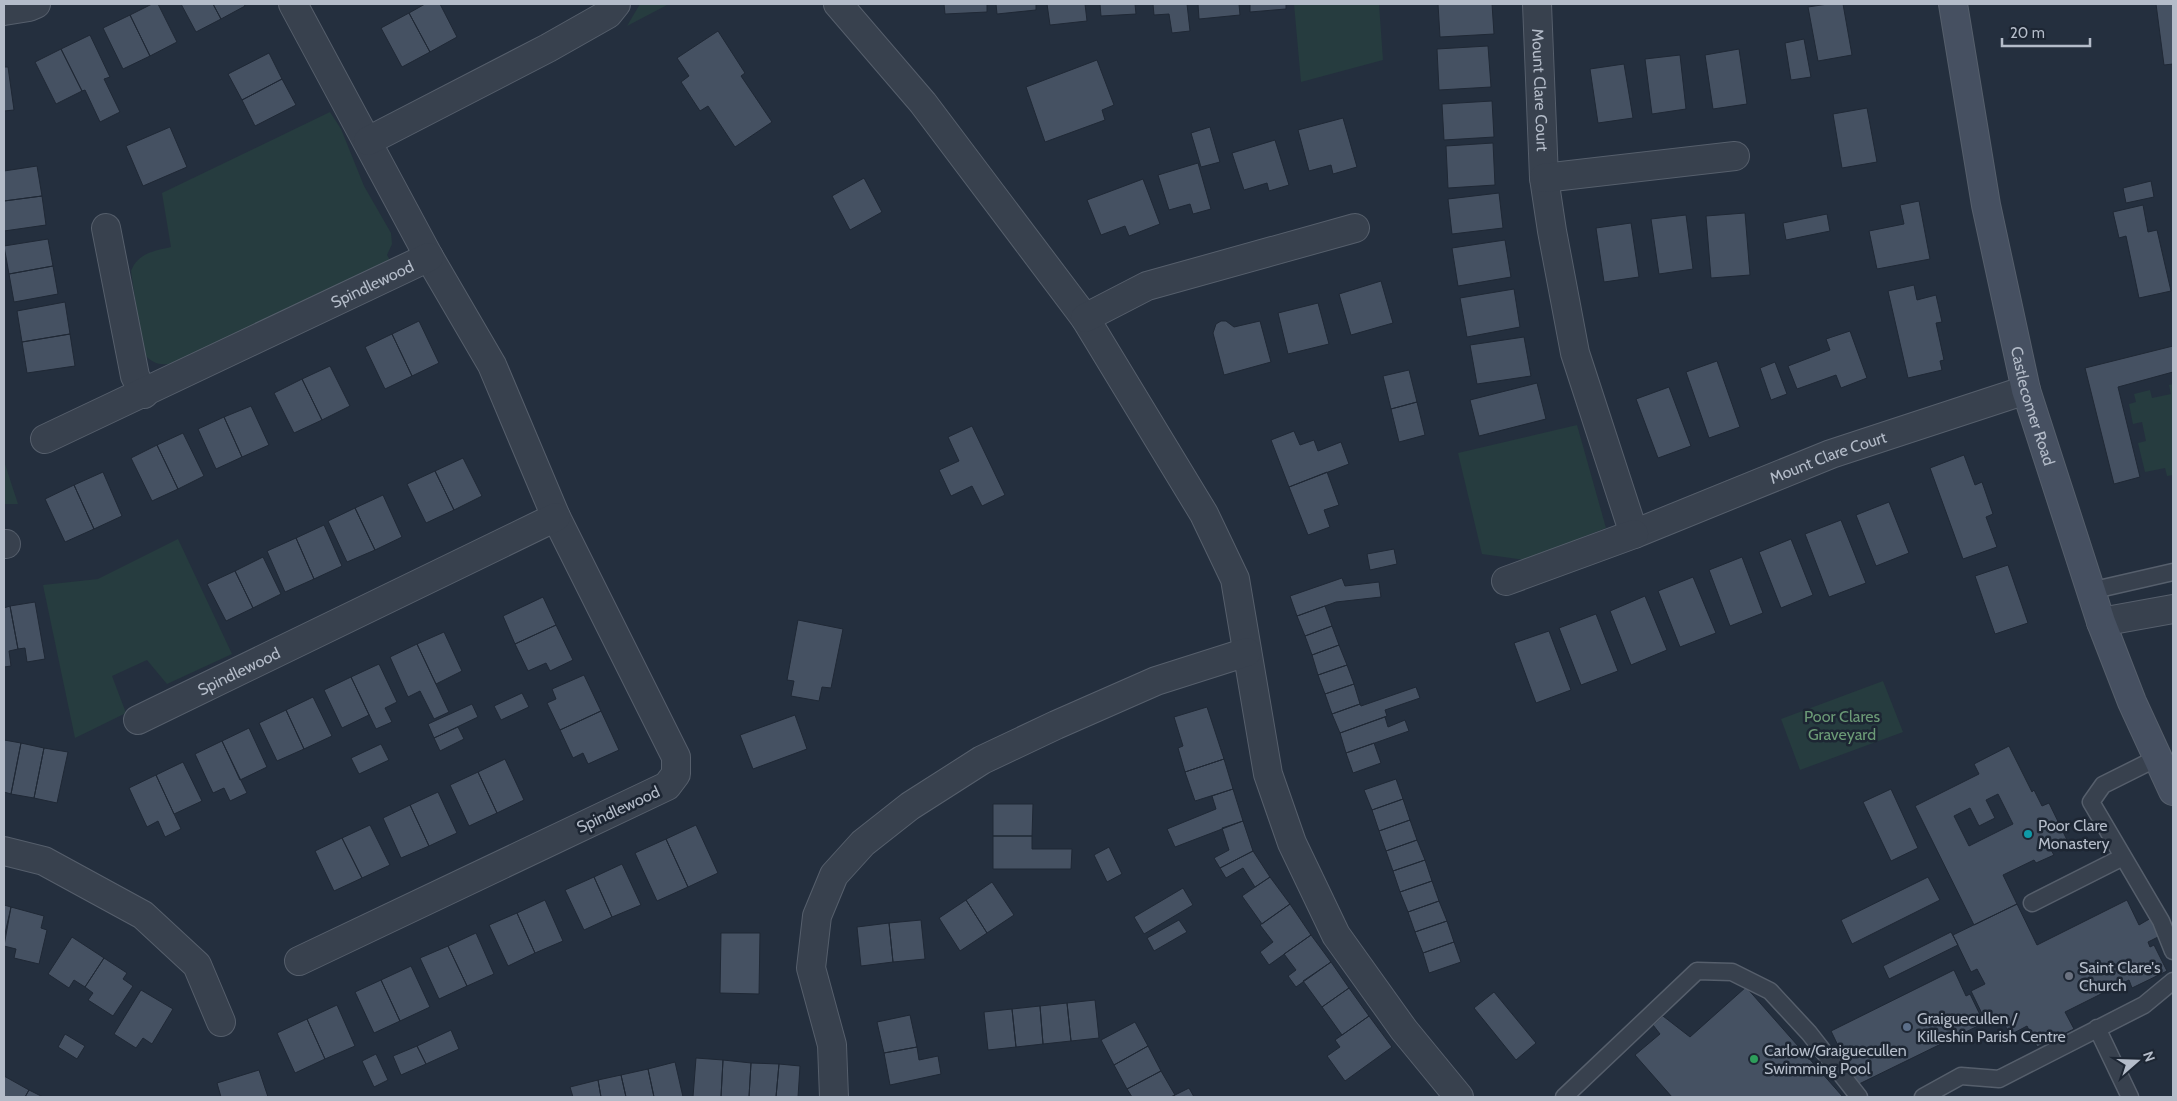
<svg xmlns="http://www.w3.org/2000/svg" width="2177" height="1101" font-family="Cabin,sans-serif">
<rect width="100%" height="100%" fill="#242f3e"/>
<!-- green -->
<path fill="#263c3f" d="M640,4h29l-42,22z
M1294,4h85l4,56 -82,22z
M330,112l11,17 23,57 27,47 1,11 -5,11 4,7 -210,100c-17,3 -26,5 -38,-9l-12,-82c7,-18 23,-20 40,-24l-9,-54z
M2173,384v91l-6,1 -2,-8 -20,4 -7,-29 8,-2 -4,-19 -9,2 -4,-20 7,-2 -2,-8 16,-4 2,8 19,-4 -2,-9z
M1577,425l29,103 -81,32 -43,-6 -24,-101z
M4,461l14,43h-14z
M178,539l54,115 -65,30 -20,-24 -35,16 14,37 -51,25 -32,-153 55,-6z
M1883,681l20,51 -103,38 -19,-51z"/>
<!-- building -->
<path fill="#455162" stroke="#1f2835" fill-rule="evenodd" d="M152,4h6l19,38 -27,14 -20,-41z
M181,4h32l8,15 -25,13z
M213,4h31l1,2 -24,13z
M425,4h15l17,33 -27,15 -21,-39z
M944,4h43v8l-42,2z
M996,4h40v6l-39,4z
M1047,4h38l2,17 -37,4z
M1100,4h35l1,10 -35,2z
M1153,4h34l3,27 -18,2 -3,-19 -15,1z
M1198,4h41l1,11 -41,4z
M1250,4h36v5l-36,3z
M1438,4h54l2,30 -54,3z
M1828,4h15l9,51 -34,6 -10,-54z
M2156,4h17v60l-9,1z
M409,13l21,39 -28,15 -21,-39z
M130,15l20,41 -27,13 -20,-41z
M718,31l27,42 -4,3 31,46 -37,25 -27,-41 -8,5 -19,-29 8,-6 -12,-18z
M90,35l20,42 -6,2 16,33 -20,10 -15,-32 -3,1 -21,-42z
M1804,39l7,38 -20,3 -6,-37z
M1488,46l3,41 -52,3 -2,-41z
M61,49l21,42 -26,13 -21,-42z
M1739,49l8,55 -34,5 -8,-54z
M269,53l13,26 -40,21 -14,-26z
M1680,55l6,54 -34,5 -7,-55z
M1097,60l17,45 -12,5 3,10 -60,22 -19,-55z
M1624,64l9,54 -35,5 -8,-54z
M4,67h4l6,43 -10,1z
M282,79l14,26 -41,21 -13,-26z
M1492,101l2,36 -50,3 -2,-36z
M1867,108l10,54 -35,6 -9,-54z
M1343,118l14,49 -24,7 -2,-9 -22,6 -11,-41z
M170,127l17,40 -44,19 -17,-40z
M1210,127l10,35 -19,5 -10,-34z
M1275,140l14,45 -20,6 -2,-8 -23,7 -12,-37z
M1493,143l2,42 -47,3 -2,-42z
M1198,163l13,46 -18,5 -3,-10 -21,6 -11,-35z
M37,166l5,30 -38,5v-30z
M864,178l18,34 -32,18 -18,-34z
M1143,179l17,45 -31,12 -4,-10 -24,9 -14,-35z
M2151,181l3,16 -28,6 -3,-15z
M1499,193l4,35 -51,6 -4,-35z
M42,196l4,29 -42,6v-30z
M1919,201l11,58 -53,10 -8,-38 35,-7 -4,-19z
M2143,205l5,27 9,-2 14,61 -32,7 -13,-62 -7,2 -6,-26z
M1745,213l5,62 -39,3 -5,-62z
M1827,214l3,17 -44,9 -3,-17z
M1686,215l7,54 -34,5 -8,-55z
M1631,223l8,54 -35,5 -8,-54z
M48,239l5,27 -44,8 -5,-28z
M1505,240l6,37 -53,9 -6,-38z
M53,266l5,28 -44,8 -5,-28z
M1381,281l12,42 -42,12 -12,-41z
M1914,285l3,15 19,-5 6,27 -6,1 8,37 -4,1 2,9 -34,8 -20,-87z
M1514,289l6,38 -53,10 -7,-39z
M65,302l5,32 -48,8 -5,-31z
M1318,303l11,41 -41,10 -10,-41z
M419,321l20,42 -27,13 -20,-42z
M1221,321h5l8,6 26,-6 11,41 -47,13 -11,-42 3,-9z
M1850,331l17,47 -26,10 -5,-13 -39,14 -9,-23 42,-16 -4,-11z
M70,334l5,32 -48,7 -5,-31z
M392,334l20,42 -27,13 -20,-42z
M1524,337l7,39 -54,8 -7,-39z
M2173,346v26l-55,15 22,90 -26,7 -29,-116z
M1717,361l23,66 -31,11 -23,-66z
M1775,362l12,32 -16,6 -11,-32z
M330,366l20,40 -28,14 -20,-41z
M1409,370l8,32 -26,7 -8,-33z
M302,379l20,41 -28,13 -20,-40z
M1537,383l9,36 -67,17 -9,-36z
M1669,387l22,59 -33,12 -22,-59z
M1417,402l8,33 -26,7 -8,-33z
M251,406l18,39 -27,12 -18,-40z
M224,417l18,40 -26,12 -18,-40z
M972,426l33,69 -23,11 -10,-20 -21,10 -12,-26 20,-9 -11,-24z
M1294,431l6,14 14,-5 4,11 23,-9 8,22 -60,23 -18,-47z
M183,433l21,43 -26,13 -21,-44z
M157,445l21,44 -26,12 -21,-43z
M1964,455l11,30 7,-3 11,32 -7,3 11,30 -34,12 -33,-91z
M463,458l19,38 -28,14 -19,-39z
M435,471l19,39 -28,13 -19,-39z
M103,472l19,44 -28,13 -20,-44z
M1327,472l12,33 -15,5 6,17 -22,8 -19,-48z
M74,485l20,44 -29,13 -20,-43z
M383,495l19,42 -27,13 -20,-42z
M1889,502l20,51 -33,13 -20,-51z
M355,508l20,42 -28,12 -19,-41z
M1841,520l25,63 -37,14 -24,-63z
M324,525l18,41 -28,13 -18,-41z
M296,538l18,41 -29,13 -18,-41z
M1791,539l22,56 -32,13 -22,-56z
M1394,549l3,15 -27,6 -3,-16z
M263,557l18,37 -28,14 -18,-37z
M1742,557l21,56 -33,13 -21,-56z
M2008,565l20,58 -33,11 -20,-58z
M235,571l18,37 -27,13 -19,-37z
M1693,577l23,56 -36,14 -22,-56z
M1342,578l3,8 34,-4 2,15 -45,5 -39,14 -7,-20z
M1645,596l22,54 -36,15 -21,-54z
M543,597l13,28 -41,19 -12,-28z
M35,602l10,57 -18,3 -2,-14 -7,1 -8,-43z
M10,606l8,43 -9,2 2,15 -7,1v-59z
M1325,606l7,20 -27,10 -8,-20z
M1596,614l22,57 -37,14 -22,-57z
M798,620l45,9 -12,59 -9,-1 -3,14 -28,-5 3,-15 -7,-1z
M556,625l17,35 -23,11 -4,-8 -18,8 -13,-27z
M1332,626l7,19 -27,10 -7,-19z
M1549,631l22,59 -35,13 -22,-60z
M444,632l18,39 -26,13 -19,-40z
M417,644l32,68 -15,7 -14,-28 -12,6 -18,-40z
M1339,645l8,20 -29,10 -6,-20z
M379,664l18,38 -12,6 7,14 -16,7 -25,-52z
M1347,665l7,19 -29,10 -7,-19z
M584,675l17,36 -41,19 -13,-27 9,-4 -4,-10z
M351,677l18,38 -27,13 -18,-38z
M1354,684l6,20 -28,10 -7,-20z
M1416,687l4,11 -35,12 2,6 -47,17 -8,-19 28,-10 1,2z
M522,693l7,14 -28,13 -7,-14z
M313,697l19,39 -28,13 -18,-39z
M472,704l6,13 -44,21 -6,-14z
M1207,707l17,52 -39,13 -7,-24 5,-2 -9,-29z
M286,710l18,39 -27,12 -18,-38z
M601,711l18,39 -31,14 -5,-11 -10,5 -13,-28z
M795,715l12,34 -54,20 -13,-34z
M1385,717l3,10 17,-7 4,11 -63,22 -6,-20z
M458,727l6,12 -24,12 -6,-13z
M249,728l18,39 -27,13 -18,-39z
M4,740l17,3 -10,51 -7,-2z
M222,741l25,52 -17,8 -6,-13 -11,5 -18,-39z
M21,743l23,5 -10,50 -23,-4z
M1374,743l7,20 -28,10 -7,-20z
M381,744l8,16 -30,14 -8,-16z
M2009,746l23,46 2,-2 8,16 7,-3 19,39 -17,8 3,5 -18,8 -2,-3 -31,15 14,29 -43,21 -59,-119 64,-32 -5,-10zM1998,794l15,30 -44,22 -15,-30 16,-8 9,18 16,-8 -9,-18z
M44,748l24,4 -11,51 -23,-5z
M505,759l19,41 -27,13 -19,-41z
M1224,759l9,30 -38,12 -10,-29z
M183,762l19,39 -28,13 -18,-39z
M478,772l19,41 -28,13 -19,-41z
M156,775l25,54 -16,8 -7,-16 -11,6 -18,-39z
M1396,779l7,20 -31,11 -8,-20z
M1233,789l10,32 -68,26 -8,-18 49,-20 -4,-13z
M1891,789l27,59 -27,13 -28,-59z
M438,792l19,41 -28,13 -19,-41z
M1403,799l7,21 -31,11 -7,-21z
M993,804h40l-1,32h-39z
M410,805l19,41 -28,12 -18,-40z
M1410,820l7,20 -31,11 -7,-20z
M1243,821l10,30 -33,17 -6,-10 15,-8 -7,-22z
M370,825l20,40 -28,13 -20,-40z
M696,825l22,48 -30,14 -22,-48z
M993,836h39v13h40l-1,20h-78z
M342,838l20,40 -28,13 -19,-40z
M666,839l22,48 -31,14 -22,-48z
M1417,840l8,20 -32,11 -7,-20z
M1109,847l13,27 -15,8 -13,-27z
M1253,851l17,26 -15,10 -12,-19 -17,10 -6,-10z
M1425,860l7,21 -32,11 -7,-21z
M622,864l19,41 -29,12 -18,-40z
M594,877l18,40 -28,13 -19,-40z
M1270,877l20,27 -28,20 -20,-28z
M1928,877l12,23 -88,44 -11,-24z
M1432,881l7,20 -31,11 -8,-20z
M992,882l22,33 -27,18 -21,-33z
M1183,888l10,17 -49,29 -10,-17z
M545,900l18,41 -28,12 -18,-40z
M966,900l21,33 -27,18 -21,-33z
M2127,900l12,25 12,-7 9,18 -12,6 2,5 4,-2 13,26 -35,17 -3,-8 -64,32 9,17 -37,18 -10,-21 -17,9 -9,-18 -14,7 -16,-33 14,-7 -8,-15 -6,3 -18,-37 64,-31 20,41z
M1439,901l8,20 -32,11 -7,-20z
M1290,904l21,31 -42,30 -9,-13 13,-10 -13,-17z
M4,905l7,2 -7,31z
M11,907l33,9 -3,12 6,2 -8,34 -25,-6 2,-9 -12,-3z
M517,913l18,40 -27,13 -19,-41z
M921,920l4,39 -32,3 -4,-39z
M1179,920l8,12 -33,19 -7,-13z
M1447,921l7,21 -31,11 -8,-21z
M889,923l4,39 -32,4 -4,-39z
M1951,932l7,13 -69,34 -6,-13z
M476,933l18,41 -27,12 -19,-40z
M721,933h39l-1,61 -39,-1z
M1311,935l20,27 -35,25 -8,-11 8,-6 -12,-16z
M72,937l32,21 -19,29 -11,-7 -5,8 -21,-14z
M1454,942l7,20 -32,11 -6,-20z
M448,946l19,40 -28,13 -19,-41z
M104,958l23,15 -4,6 10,7 -20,30 -25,-16 5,-7 -8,-6z
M1331,962l18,26 -27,19 -19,-26z
M411,966l19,41 -30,14 -19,-41z
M1954,970l12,26 4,-2 14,29 -127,62 -26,-54z
M381,980l19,41 -26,12 -19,-41z
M1746,987l97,110h-171l-37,-42 25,-21 -7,-9 10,-9 27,21z
M1349,988l20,28 -27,19 -20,-28z
M141,990l32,19 -21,35 -9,-6 -7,10 -22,-14z
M1494,992l42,51 -20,17 -42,-52z
M1095,1000l4,38 -28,3 -4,-38z
M1067,1003l4,38 -28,3 -3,-38z
M337,1005l18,41 -30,13 -18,-40z
M1040,1006l3,38 -27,3 -4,-38z
M1012,1009l4,38 -28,3 -4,-38z
M910,1015l7,32 -33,6 -7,-31z
M1369,1016l23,31 -47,34 -18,-25 13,-9 -5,-7z
M307,1019l18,40 -30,14 -18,-40z
M1135,1022l13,24 -34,19 -13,-25z
M451,1030l8,19 -33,15 -9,-18z
M65,1034l20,12 -8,13 -19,-12z
M417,1046l9,18 -25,11 -8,-19z
M1148,1046l13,25 -34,18 -13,-24z
M917,1047l2,13 19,-4 3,18 -51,11 -6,-32z
M376,1054l12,26 -14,7 -12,-26z
M696,1058l27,2 -2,37h-28z
M723,1060l28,3 -2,34h-28z
M675,1062l8,35h-29l-6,-28z
M751,1063l28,1 -3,33h-27z
M779,1064l21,2 -2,31h-22z
M648,1069l6,28h-28l-5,-22z
M259,1070l9,27h-47l-4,-14z
M1161,1071l14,24 -4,2h-39l-5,-8z
M621,1075l5,22h-25l-3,-17z
M4,1076l25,14 -4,7h-21z
M598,1080l3,17h-28l-3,-10z
M1189,1088l5,9h-23z
M29,1090l14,7h-18z"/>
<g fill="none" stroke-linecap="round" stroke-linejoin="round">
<!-- service casing -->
<g stroke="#565f6c" stroke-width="19">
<path id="service" d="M2090,591l83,-19
M2157,758l-54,27 -12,17 70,119 12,30
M2032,903l91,-46
M2097,1028l33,69
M1564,1097l133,-126 35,1 38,19 39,42 50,64
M1923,1097l38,-21 38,3 145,-74 29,-24"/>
</g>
<!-- minor casing -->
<g stroke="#565f6c" stroke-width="30">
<g id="minor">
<path d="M293,4l136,253 63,108 64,152 120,240v17l-9,12 -368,175"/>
<path d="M838,4l85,99 162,215 119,196 31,65 33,195 24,69 44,92 68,95 55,67"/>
<path id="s1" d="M1537,4l7,174 8,53 23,122 59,181 197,-80 195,-64"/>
<path d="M4,11l25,-4 7,-3"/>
<path d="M368,141l180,-93 60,-34 8,-10"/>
<path d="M1544,178l191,-22"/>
<path d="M106,228l29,148 9,18"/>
<path d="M1085,318l62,-32 208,-58"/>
<path id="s2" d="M45,439l384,-182"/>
<path d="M4,544h2"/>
<path d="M1506,581l128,-47"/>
<path d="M2101,622l72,-13"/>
<path id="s3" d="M138,720l418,-203"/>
<path d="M4,851l40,10 99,54 54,50 24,57"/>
<path d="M834,1097l-2,-52 -21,-77 6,-52 17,-41 29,-32 47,-37 72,-46 74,-35 100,-44 91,-29"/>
</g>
</g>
<!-- secondary casing -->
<g stroke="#565f6c" stroke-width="30">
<g id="secondary">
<path id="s4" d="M1953,4l33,201 40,185 75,232 31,80 41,89"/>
</g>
</g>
<!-- service -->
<use href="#service" stroke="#38414e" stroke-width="16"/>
<!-- minor -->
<use href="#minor" stroke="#38414e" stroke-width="28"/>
<!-- secondary -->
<use href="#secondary" stroke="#465061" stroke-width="28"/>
</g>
<!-- markers -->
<circle fill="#0f9aa8" stroke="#1d2633" stroke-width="2" cx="2028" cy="834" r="5"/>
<circle fill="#6b7280" stroke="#1d2633" stroke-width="2" cx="2069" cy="976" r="5"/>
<circle fill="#5c6f8a" stroke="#1d2633" stroke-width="2" cx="1907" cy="1027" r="5"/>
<circle fill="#2e9e5b" stroke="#1d2633" stroke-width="2" cx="1754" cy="1059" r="5"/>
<g text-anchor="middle" stroke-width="5" stroke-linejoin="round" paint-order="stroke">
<!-- street labels -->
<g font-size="16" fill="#b4bcc9" stroke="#1d2633">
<text dy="6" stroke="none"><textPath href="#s1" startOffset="86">Mount Clare Court</textPath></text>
<text dy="6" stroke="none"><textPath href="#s2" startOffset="362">Spindlewood</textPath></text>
<text dy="6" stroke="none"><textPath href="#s4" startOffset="410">Castlecomer Road</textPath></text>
<text dy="6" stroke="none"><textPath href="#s1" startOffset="751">Mount Clare Court</textPath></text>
<text dy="6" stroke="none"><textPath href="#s3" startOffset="112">Spindlewood</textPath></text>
<text transform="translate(618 809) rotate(-25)" y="6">Spindlewood</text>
</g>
<!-- park labels -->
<g font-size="16" fill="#6b9a76" stroke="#1d2633">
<text x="1842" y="722">Poor Clares<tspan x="1842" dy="18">Graveyard</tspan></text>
</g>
<!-- poi labels -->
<g font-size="16" fill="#b4bcc9" stroke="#1d2633" text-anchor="start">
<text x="2038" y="831">Poor Clare<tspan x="2038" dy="18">Monastery</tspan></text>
<text x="2079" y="973">Saint Clare's<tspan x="2079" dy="18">Church</tspan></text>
<text x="1917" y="1024">Graiguecullen /<tspan x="1917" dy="18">Killeshin Parish Centre</tspan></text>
<text x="1764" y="1056">Carlow/Graiguecullen<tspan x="1764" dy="18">Swimming Pool</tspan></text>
</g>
</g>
<!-- border -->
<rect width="2177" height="1101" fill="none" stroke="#b4bcc9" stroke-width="10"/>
<!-- north arrow -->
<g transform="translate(2137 1061) rotate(70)" stroke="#1d2633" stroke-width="4" paint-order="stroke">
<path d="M0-4L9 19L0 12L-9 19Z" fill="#b4bcc9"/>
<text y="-8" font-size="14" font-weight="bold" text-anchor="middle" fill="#b4bcc9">N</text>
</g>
<!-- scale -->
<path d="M2002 38v8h88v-8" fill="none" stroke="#b4bcc9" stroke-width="2.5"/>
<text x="2010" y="38" font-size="15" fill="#b4bcc9" stroke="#1d2633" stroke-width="4" paint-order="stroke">20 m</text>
</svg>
